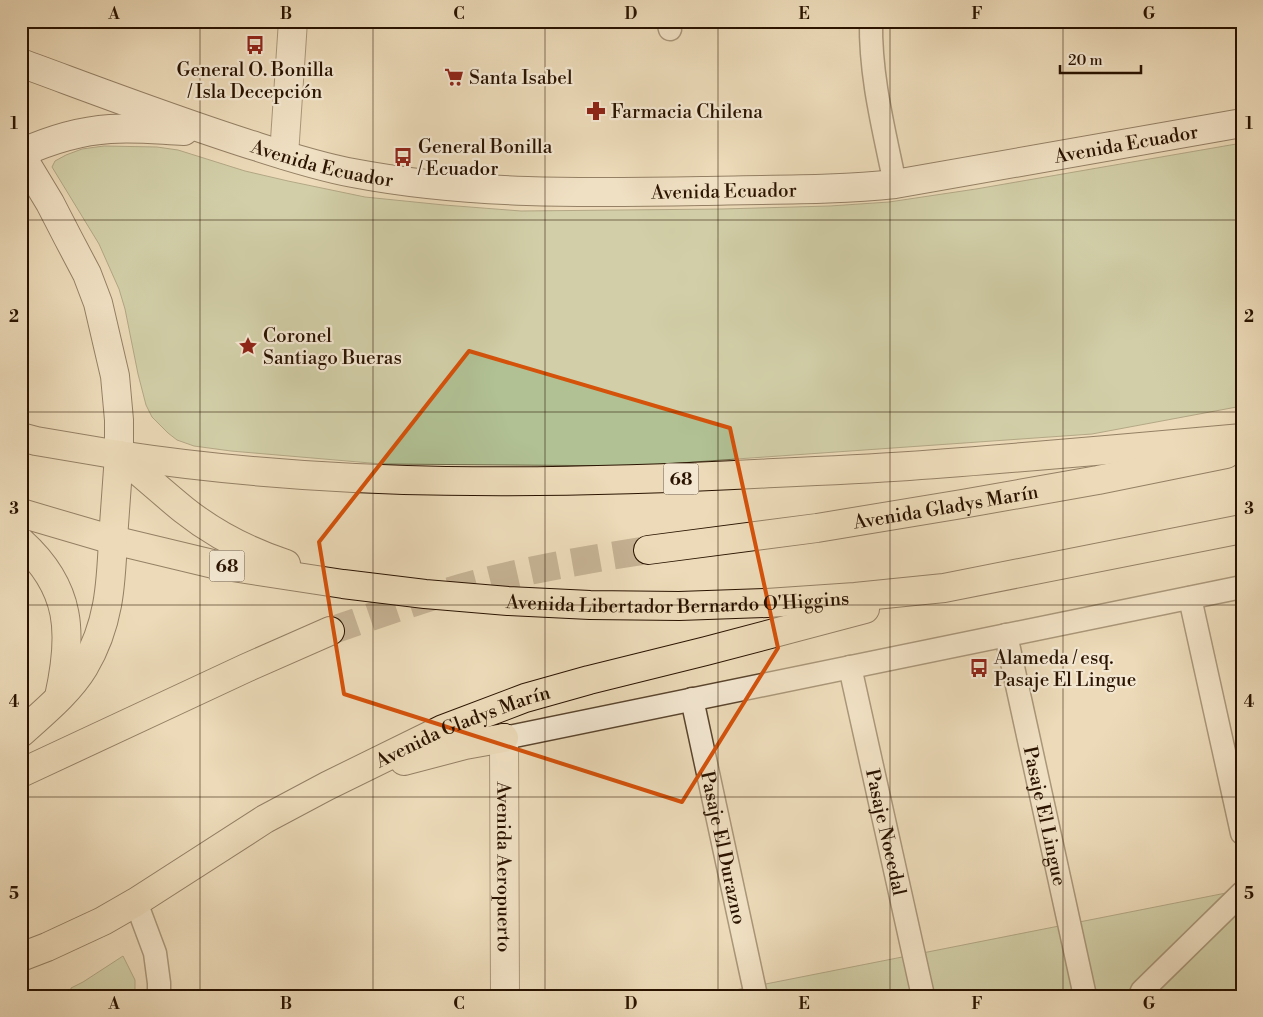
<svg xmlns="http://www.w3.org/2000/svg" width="1263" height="1017" font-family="'Libre Bodoni',serif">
<rect width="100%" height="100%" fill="#ecdab8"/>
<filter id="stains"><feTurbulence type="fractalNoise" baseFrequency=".004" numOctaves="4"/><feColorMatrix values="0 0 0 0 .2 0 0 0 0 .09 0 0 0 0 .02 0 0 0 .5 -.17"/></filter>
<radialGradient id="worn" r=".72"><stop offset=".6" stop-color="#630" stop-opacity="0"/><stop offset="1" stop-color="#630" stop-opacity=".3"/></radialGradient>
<!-- green -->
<path fill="#b1c194" stroke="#6e6a4a" d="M1242,143v263l-150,28 -455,32 -255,-2 -151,-13 -37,-5 -17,-6 -9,-7 -16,-16 -6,-12 -8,-31 -13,-65 -6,-20 -20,-45 -47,-77 3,-6 11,-6 16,-6 22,-3 53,1 21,3 67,21 43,10 77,16 79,8 77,6 201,-2 108,-3 59,-4 87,-13z
M1242,888v108h-537l521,-103z
M123,956l12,24v16h-64v-8l12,-6z"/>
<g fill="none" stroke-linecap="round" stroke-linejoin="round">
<!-- primary-tunnel -->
<path stroke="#c5b293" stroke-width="28" stroke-dasharray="28 14" stroke-linecap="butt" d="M330,631c50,-17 99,-35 149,-48 56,-15 112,-24 169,-33"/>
<!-- minor casing -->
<g stroke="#5a452e" stroke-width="25">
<g id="minor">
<path d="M668,21l2,8"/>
<path d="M871,21c-1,56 13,109 24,163"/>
<path d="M1190,598l52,235"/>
<path id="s1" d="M1006,635l79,361"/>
<path id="s2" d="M850,667l73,329"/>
<path id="s3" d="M692,699l64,297"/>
<path d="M504,738l738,-151"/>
<path d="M136,902l19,51 4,30v13"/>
<path d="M1140,996l2,-5 100,-98"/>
</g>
</g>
<!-- tertiary casing -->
<g stroke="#5a452e" stroke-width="30">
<g id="tertiary">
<path d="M284,155l9,-134"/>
<path id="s4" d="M504,738l1,258"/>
</g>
</g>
<!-- secondary casing -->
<g stroke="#2a1300" stroke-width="30">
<g id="secondary">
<path id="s5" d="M21,63c79,29 157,59 237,84 31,10 63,20 95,26 115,22 233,20 349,18 65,-2 129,0 193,-7l347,-61"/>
<path d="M21,153c29,-13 58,-22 89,-24 25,-2 50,1 74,2"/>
<path d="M21,155l29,48 17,33 20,38 11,29 17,73 4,44v35"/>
</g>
</g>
<!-- primary casing -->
<g stroke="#2a1300" stroke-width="30">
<g id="primary">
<path d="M119,455c216,33 437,30 655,18 45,-2 90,-4 135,-7 111,-8 222,-18 333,-28"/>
<path d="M119,455c22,18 43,37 65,55 30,24 66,42 102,54"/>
<path id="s6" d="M113,540l100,24 130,20 82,10 83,7 82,4 89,1 88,-3 88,-6 89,-9 298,-59"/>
<path id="s7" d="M648,550l169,-22 145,-24 136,-24 128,-26"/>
<path d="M21,733c22,-20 48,-41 63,-66 25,-42 27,-82 29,-128 2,-28 4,-56 6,-84"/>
<path d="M404,761l61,-16 39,-7"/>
<path d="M21,773l225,-105 84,-37"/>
<path id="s8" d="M21,957l26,-10 56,-26 33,-19 129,-83 62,-33 116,-57 82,-31 64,-18 117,-29 159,-42"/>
</g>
</g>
<!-- motorway casing -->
<g stroke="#2a1300" stroke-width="30">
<path id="motorway" d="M21,437l15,4 83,14
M21,513l92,27
M21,542c51,46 52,92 38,155"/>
</g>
<!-- minor -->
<use href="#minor" stroke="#f3e7d1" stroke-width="22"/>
<!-- tertiary -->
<use href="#tertiary" stroke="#f3e7d1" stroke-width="28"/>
<!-- secondary -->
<use href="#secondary" stroke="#f3e7d1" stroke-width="28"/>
<!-- primary -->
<use href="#primary" stroke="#ecdab8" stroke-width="28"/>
<!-- motorway -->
<use href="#motorway" stroke="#ecdab8" stroke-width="28"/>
</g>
<!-- marked area -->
<path d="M0 0H1263V1017H0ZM469,351l261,77 48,220 -96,154 -338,-108 -25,-152z" fill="#ecdab8" fill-opacity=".55" fill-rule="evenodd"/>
<path fill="none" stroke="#d5520b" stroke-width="4" stroke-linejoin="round" d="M469,351l261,77 48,220 -96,154 -338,-108 -25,-152z"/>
<!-- grid -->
<path fill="none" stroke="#2a1300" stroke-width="1" stroke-opacity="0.55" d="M200,21v975M373,21v975M545,21v975M718,21v975M890,21v975M1063,21v975M21,220h1221M21,412h1221M21,605h1221M21,797h1221"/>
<!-- icons -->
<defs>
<g id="bus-bare" transform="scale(1.5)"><path d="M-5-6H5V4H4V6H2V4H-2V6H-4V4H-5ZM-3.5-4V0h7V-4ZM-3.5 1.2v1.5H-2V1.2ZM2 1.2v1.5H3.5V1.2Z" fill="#8f2418" stroke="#f3e7d1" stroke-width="2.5" paint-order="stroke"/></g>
<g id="supermarket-bare" transform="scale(1.5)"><path d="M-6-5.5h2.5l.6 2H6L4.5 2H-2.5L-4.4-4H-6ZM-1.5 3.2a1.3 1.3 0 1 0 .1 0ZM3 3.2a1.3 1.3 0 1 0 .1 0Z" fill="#8f2418" stroke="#f3e7d1" stroke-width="2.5" paint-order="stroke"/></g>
<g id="pharmacy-bare" transform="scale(1.5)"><path d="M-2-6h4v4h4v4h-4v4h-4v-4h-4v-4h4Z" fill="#8f2418" stroke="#f3e7d1" stroke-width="2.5" paint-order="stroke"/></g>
<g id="sight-bare" transform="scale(1.5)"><path d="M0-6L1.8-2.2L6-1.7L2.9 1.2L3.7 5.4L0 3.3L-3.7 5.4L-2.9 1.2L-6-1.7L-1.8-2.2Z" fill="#8f2418" stroke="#f3e7d1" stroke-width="2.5" paint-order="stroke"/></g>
</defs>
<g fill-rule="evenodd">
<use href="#bus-bare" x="255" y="45"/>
<use href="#supermarket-bare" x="454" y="77"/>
<use href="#pharmacy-bare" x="596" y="111"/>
<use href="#bus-bare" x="403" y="157"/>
<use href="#sight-bare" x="248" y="346"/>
<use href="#bus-bare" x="979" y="668"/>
</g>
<g text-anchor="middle" stroke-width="4.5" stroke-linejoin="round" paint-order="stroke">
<!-- shield labels -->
<g fill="#f3e7d1" stroke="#66533f" stroke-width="1">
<rect x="663.5" y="463.5" width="35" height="31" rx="4"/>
<rect x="209.5" y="550.5" width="35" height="31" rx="4"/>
</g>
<g font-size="18" font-weight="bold" fill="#2a1300">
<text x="681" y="485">68</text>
<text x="227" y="572">68</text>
</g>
<!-- poi labels -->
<g font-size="19" fill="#2a1300" stroke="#f3e7d1" text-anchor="start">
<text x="255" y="76" text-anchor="middle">General O. Bonilla<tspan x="255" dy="22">/ Isla Decepción</tspan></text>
<text x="469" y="84">Santa Isabel</text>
<text x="611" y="118">Farmacia Chilena</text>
<text x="418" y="153">General Bonilla<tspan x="418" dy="22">/ Ecuador</tspan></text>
<text x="263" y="342">Coronel<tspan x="263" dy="22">Santiago Bueras</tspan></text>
<text x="994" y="664">Alameda / esq.<tspan x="994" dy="22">Pasaje El Lingue</tspan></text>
</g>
<!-- street labels -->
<g font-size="19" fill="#2a1300" stroke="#f3e7d1">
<text dy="7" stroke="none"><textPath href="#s5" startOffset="1128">Avenida Ecuador</textPath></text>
<text dy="7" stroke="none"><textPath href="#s5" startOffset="318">Avenida Ecuador</textPath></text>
<text dy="7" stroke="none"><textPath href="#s5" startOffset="722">Avenida Ecuador</textPath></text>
<text dy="7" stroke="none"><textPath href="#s7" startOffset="301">Avenida Gladys Marín</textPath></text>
<text dy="7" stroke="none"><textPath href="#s6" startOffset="570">Avenida Libertador Bernardo O'Higgins</textPath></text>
<text dy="7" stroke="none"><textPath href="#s8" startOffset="500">Avenida Gladys Marín</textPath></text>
<text dy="7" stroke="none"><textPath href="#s1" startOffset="185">Pasaje El Lingue</textPath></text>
<text dy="7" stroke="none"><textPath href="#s2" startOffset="169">Pasaje Nocedal</textPath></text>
<text dy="7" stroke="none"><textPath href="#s3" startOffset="152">Pasaje El Durazno</textPath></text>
<text dy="7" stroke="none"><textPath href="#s4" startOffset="129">Avenida Aeropuerto</textPath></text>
</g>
</g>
<!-- margin -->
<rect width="1263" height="1017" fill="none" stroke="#ecdab8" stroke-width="55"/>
<!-- scale -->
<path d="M1060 65v8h81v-8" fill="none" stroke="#2a1300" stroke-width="2.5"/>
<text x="1068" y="65" font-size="15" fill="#2a1300" stroke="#f3e7d1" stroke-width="4" paint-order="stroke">20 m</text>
<rect x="28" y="28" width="1208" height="962" fill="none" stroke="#2a1300" stroke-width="2"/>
<g font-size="16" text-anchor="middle" font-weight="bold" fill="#2a1300">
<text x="114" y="19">A</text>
<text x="286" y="19">B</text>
<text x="459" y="19">C</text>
<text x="631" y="19">D</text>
<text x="804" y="19">E</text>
<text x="977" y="19">F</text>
<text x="1149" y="19">G</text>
<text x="14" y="129">1</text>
<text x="1249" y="129">1</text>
<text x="14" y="322">2</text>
<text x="1249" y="322">2</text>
<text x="14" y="514">3</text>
<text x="1249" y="514">3</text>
<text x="14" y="707">4</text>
<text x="1249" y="707">4</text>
<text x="14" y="899">5</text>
<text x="1249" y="899">5</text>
<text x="114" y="1009">A</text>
<text x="286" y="1009">B</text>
<text x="459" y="1009">C</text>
<text x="631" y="1009">D</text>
<text x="804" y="1009">E</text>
<text x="977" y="1009">F</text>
<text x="1149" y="1009">G</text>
</g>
<rect width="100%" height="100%" filter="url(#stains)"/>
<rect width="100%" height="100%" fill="url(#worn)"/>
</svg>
